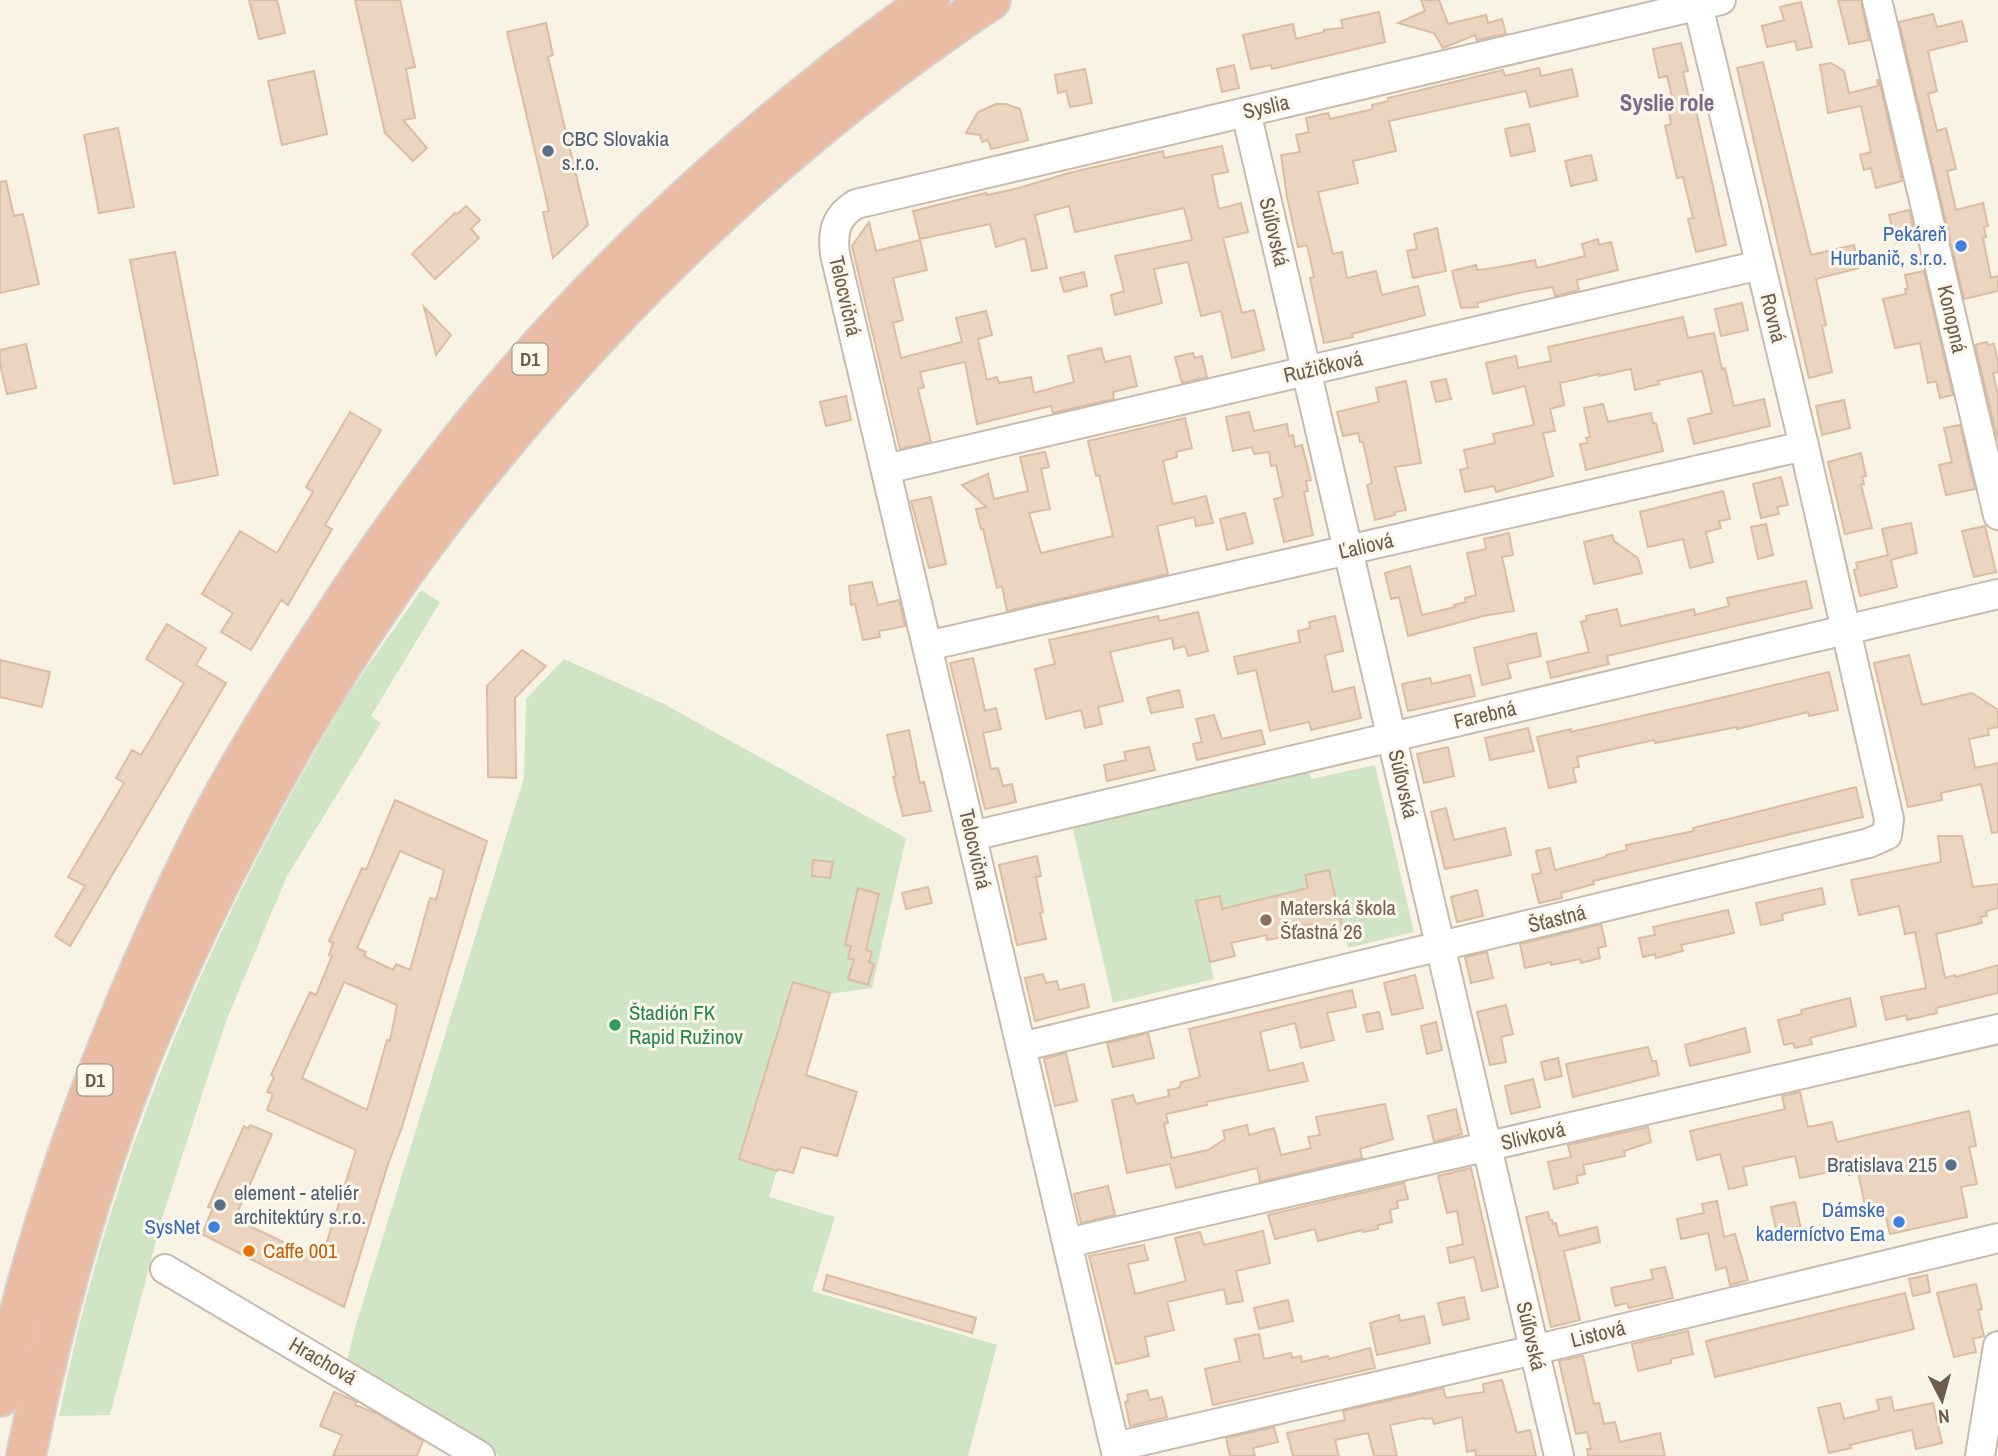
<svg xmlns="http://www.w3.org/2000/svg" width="1998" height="1456" font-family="'Archivo Narrow',sans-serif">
<rect width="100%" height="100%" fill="#f9f3e5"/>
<!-- green -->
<path fill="#d0e4c6" d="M421,590l19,12 -69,114 10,7 -94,153 -61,145 -63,194 -53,200 -51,1c49,-249 150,-486 279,-704 25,-42 56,-82 83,-122z
M564,659l98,44 244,135 -34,150 -42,6 -61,203 66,20 -23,74 185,54 -29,111h-469l-153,-91 9,-37 169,-550 2,-79z
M1375,765l39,167 -66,16 -19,-78 -23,5 2,13 -86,21 -3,-13 -23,5 18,78 -101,24 -42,-182 237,-55 3,13z"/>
<!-- building -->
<path fill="#ebd4c0" stroke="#dbbda3" stroke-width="2" fill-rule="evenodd" d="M249,0h28l8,33 -26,6z
M355,0h45l15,67 -9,2 9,49 -12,2 24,28 -14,13 -28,-28z
M1421,0h18l9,24 38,-9 2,8 14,-4 4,15 -29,6 -2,-5 -32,13 -9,-15 -36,-10 27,-12z
M1838,0h23l8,40 -20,4z
M1801,2l11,45 -15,3 -2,-9 -28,6 -5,-21 22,-6 -4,-13z
M1379,12l6,30 -113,27 -1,-4 -20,4 -8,-34 50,-11 3,15 28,-7v-2l19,-2 -2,-8z
M1933,14l4,13 25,-6 5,20 -39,10 9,40 -9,3 9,37 9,-3 4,16 6,25 -9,2 9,39 27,-7 5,23 -4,1 2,10 -3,1 8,40 7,-2v15l-34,8 -65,-277z
M546,23l7,32 -5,2 40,168 -35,33 -10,-46 6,-1 -42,-179z
M1681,43l7,28 -5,1 8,35 4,-1 31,139 -30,7 -8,-33 5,-1 -10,-41 -6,1 -12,-52 6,-2 -2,-12 6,-2 -8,-34 -8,2 -6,-29z
M1763,62l48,193 43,-10 5,23 -43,11 10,46 -4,1 10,46 -23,6 -72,-310z
M1831,63l13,8 5,22 29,-7 -1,-6h2l23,101 -26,7 -5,-20 -7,2 -4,-15 11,-3 -10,-46 -33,7 -8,-48z
M1234,65l5,23 -17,4 -5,-23z
M1539,68l2,8 31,-7 6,27 -48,11 -4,-16 -137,30 7,30 -43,10 5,22 -40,9 15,62 9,-2 5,26 29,-7 6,24 36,-9 7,29 -73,19 1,3 -29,6 -14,-65 4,-1 -7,-32 -9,2 -11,-50 -6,-42 19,-3 -4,-17 13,-3 -3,-14 22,-5 2,6 43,-10 -1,-4 16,-4v-3l115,-28 2,6z
M1085,69l7,34 -22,4 -4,-16 -8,2 -3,-18z
M314,71l13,63 -45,11 -14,-64z
M996,104h10l14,5 8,31 -37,9 -3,-9 -6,2 -2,-7 -14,-2 12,-21z
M1529,124l6,27 -24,5 -6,-27z
M118,128l16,79 -35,6 -15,-78z
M1222,146l6,26 -16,3 7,34 22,-6 7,29 -25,6 19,75 12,-3 10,40 -32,8 -11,-47 -20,5 -13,-54 -34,7 8,34 -47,12 -4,-20 13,-4 -9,-35 77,-16 -8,-32 -109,24 -6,-26 -34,9 12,53 -15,3 -7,-33 -29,9 -6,-23 -70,15 -7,-28 73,-18 1,2 28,-6 54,-16 94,-22 1,7z
M1591,155l6,25 -26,6 -6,-25z
M6,181l8,35 9,-2 16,70 -39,9v-111z
M466,206l14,14 -9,9 8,9 -44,41 -23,-25 43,-41 2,1z
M1909,210l7,28 -20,5 -7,-28z
M869,222l7,29 44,-11 7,30 -34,8 10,42 -10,3 8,35 61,-16 -6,-24 30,-7 6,24 -14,4 9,41 10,-3 2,6 32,-6 3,16 40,-11 -6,-26 33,-8 4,14 25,-6 7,30 -24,6 1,7 -61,14 -2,-7 -74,18 -12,-62 -45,10 4,15 -6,2 13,53 -31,7 -48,-203z
M1437,228l9,43 -33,7 -6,-27 10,-2 -3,-15z
M1598,239l1,6 12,-3 7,28 -41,10 2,10 -24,6 -2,-9 -30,5 -46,11 1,4 -17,1 -9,-37 24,-6 1,5 17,-2 41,-8 2,8 48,-12 -3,-12z
M175,252l43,223 -44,9 -44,-224z
M1924,271l29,124 -13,3 -4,-17 -8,2 -8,-40 -25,5 -12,-49 23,-5 -1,-5h3l-3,-14z
M1084,272l3,14 -23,6 -4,-14z
M1742,303l6,27 -27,6 -6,-27z
M424,307l27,28 -15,20z
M1683,317l5,21 26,-5 8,36 3,-1 9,38 30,-7 6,27 -76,18 -6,-25 24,-6 -10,-42 -44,10 1,3 -24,6 -4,-21 -32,7v-2l-39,9 4,22 -14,4 5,22 -12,2 10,43 -57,16 -2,-6 -29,6 -5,-22 8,-2 -4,-18 31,-7 -2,-9 41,-9 -9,-39 -32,8 -7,-31 30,-7 2,12 33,-7 -3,-14z
M1987,342l1,3 6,-1 4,19v9l-5,1 5,22v46l-23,-96z
M26,344l10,44 -29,6 -7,-30v-14z
M1193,353l2,5 7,-2 5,21 -25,6 -7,-26z
M1446,379l5,20 -15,3 -5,-20z
M1406,381l15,82 -26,4 11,43 -11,2v3l-20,5 -8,-35 5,-2 -9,-41h-3l-2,-9 -15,3 -6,-24 42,-10 -3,-14z
M846,396l5,24 -25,6 -6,-24z
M1844,400l6,28 -28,7 -6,-29z
M1603,404l5,18 43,-9 2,10h3l7,28 -77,19 -6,-26 8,-1 -2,-5 4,-1 -6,-29z
M350,412l31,18 -56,95 7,4 -44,76 -7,-5 -30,50 -30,-18 12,-19 -31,-19 38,-63 37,22 36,-61 -7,-5z
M1249,412l5,19 33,-7 2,12 4,-1 2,12 7,-2 9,35 -5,1 2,10 -4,1 9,43 -29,7 -10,-43 9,-2 -7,-32 -5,1 -2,-14 -15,2 -2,-7 -19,4 -7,-34z
M1185,418l7,30 -16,4 1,5 -14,4 10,43 33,-8 7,27 -17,3 -2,-9 -37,9 11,48 -161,37 -5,-25 -5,2 -14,-59h-2l-5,-20 10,-2 -24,-22 26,-11 6,25 34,-8 -8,-34 25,-5 4,15 -8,2 9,40 -21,4 12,40 72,-17 -14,-61 -3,1 -8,-35z
M1960,425l15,64 -29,6 -7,-30 13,-3 -8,-34z
M1861,453l5,23 -4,1 2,7 -3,1 11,43 -27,6 -17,-72z
M1781,477l7,28 -11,2 2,7 -18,4 -8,-34z
M1723,491l7,28 -11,2 2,7 -15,4 7,30 -23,6 -7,-29 -35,8 -8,-35z
M931,497l15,67 -17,4 -18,-67z
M1245,513l8,30 -26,7 -7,-31z
M1911,523l6,30 -26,7 6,27 -37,9 -6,-26 4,-1 -2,-6 32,-8 -6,-26z
M1766,524l7,31 -15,4 -7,-32z
M1985,526l11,46 -22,5 -12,-46z
M1509,533l4,22 -11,2 12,54 -31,5 -75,20 -9,-39 -8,2 -6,-26 25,-7 12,49 33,-8 -1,-2 12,-3 -1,-4 11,-3 -9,-42 19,-4 -2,-10z
M1612,535l2,6 24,17 4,15 -48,11 -10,-42z
M1806,581l6,27 -205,48 2,8 -58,14 -4,-16 42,-10 -8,-30 6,-2 -1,-4 31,-7 4,17 73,-17 1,6 34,-9 -2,-8z
M872,582l6,23 21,-5 6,26 -26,5 1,6 -17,3 -8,-36 -4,1 -2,-19z
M1198,612l10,39 -20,5 -3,-10 -11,3 -2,-11 -62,14 13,49 -25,6 4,17 -17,4 -4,-18 -35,9 -11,-50 20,-5 -6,-24 109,-24 1,5z
M1335,616l8,35 -18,4 8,37 21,-5 7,31 -50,12 -2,-8 -39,9 -14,-61 -18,4 -4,-17 66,-15 -2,-11 12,-3 -1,-6z
M167,624l39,24 -10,17 30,18 -156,263 -15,-10 30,-50 -17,-9 56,-94 -8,-5 16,-28 9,5 43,-72 -38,-24z
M1536,633l5,23 -34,8 4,14 -29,7 -8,-37z
M522,650l24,16 -31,32 1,80 -28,-1 -1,-91z
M1909,655l13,50 50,-12 26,17v17l-10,2 1,6 -20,4 6,29 23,-5v69l-6,1 -11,-49 -40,9 1,7 -34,7 -34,-144z
M973,658l12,53 11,-3 5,21 -18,4 8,36 7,-1 5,18 9,-2 4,18 -31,7 -35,-146z
M0,660l50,12 -8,35 -42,-10z
M1829,672l9,38 -29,6 -1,-4 -71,17v-2l-82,16 -1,-3 -77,17 2,10 -6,1 3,14 -27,6 -12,-51 34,-8v3l128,-29z
M1470,675l5,21 -67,15 -6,-27 28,-6 2,6z
M1179,690l4,17 -32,6 -4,-15z
M1214,715l8,24 39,-9 4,14 -68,16 -4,-16 9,-2 -6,-23z
M1528,728l6,23 -44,9 -5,-22z
M909,730l11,53 4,-1 7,29 -28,5 -10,-39 3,-1 -9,-41z
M1149,747l6,23 -48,11 -3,-16 22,-5 -2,-8z
M1448,747l6,29 -30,7 -7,-29z
M1856,787l7,30 -270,64 1,3 -33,9 1,5 -23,5 -7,-28 9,-2 -5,-22 14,-3 5,22 51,-13v-2l21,-5 -1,-5 68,-14 -1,-3z
M395,800l92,41 -85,286 -14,37 -44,143 -142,-73 11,-26 -5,-1 36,-81 4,3 2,-4 22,9 -34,77 9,4 -4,8 70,33 2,-5 8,3 33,-104 -89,-40 6,-16 -6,-2 7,-15 -3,-2 39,-83 6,3 16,-39 -3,-1 4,-12 -4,-2 33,-73 4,2zM400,851l44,19 -8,30 -6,-2 -20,72 -14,-6 -3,6 -29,-14 2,-4 -9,-4zM344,982l53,23 -7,36 -3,-1 -20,70 -65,-32z
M1446,808l8,32 51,-12 6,27 -66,14 -14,-57z
M1938,836h24l11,51 25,-3v24l-12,3 1,5 -7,1 2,6 -46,11 9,44 10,-3 1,2 42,-12v28l-62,15 1,5 -30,7 -1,-5 -20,5 -5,-23 45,-9 -11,-56 -10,2 -6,-28 -40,9 -8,-35 90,-18z
M1037,856l4,20 -5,1 7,35 -3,1 6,26 -29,6 -18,-80z
M813,860l20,2 -3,16 -18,-2z
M1329,870l14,60 -24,5 -3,-12 -34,8 1,6 -16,3 -1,-5 -35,8 4,13 -25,6 -14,-61 24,-5 2,13 86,-21 -3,-13z
M928,887l4,16 -26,6 -4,-16z
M858,888l21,6 -13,56 6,2 -3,10 5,2 -6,21 -20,-6 6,-19 -6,-2 3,-12 -6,-1z
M1822,888l3,16 -43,10 1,6 -22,5 -5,-22z
M1477,890l6,26 -26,6 -6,-25z
M1728,910l6,23 -53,12 2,6 -27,7 -1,-4 -12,3 -4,-19 16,-3 -2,-8z
M1601,924l5,22 -8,2 2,10 -19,5 -1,-4 -29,6v-3l-26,6 -5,-24z
M1487,952l6,26 -22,5 -6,-26z
M1043,974l3,9 11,-2 2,9 25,-6 5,23 -54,14 -10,-43z
M1415,975l8,33 -31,7 -8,-32z
M793,982l37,11 -24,82 51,17 -20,64 -36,-9 -8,26 -15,-4 -1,2 -38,-12z
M1352,990l4,17 -29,6 7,27 -33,8 -6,-25 -35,9 9,39 34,-8 5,18 -102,21 1,3 -41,9 2,9 -4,1 8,34 36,-8 17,-11 -2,-8 24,-6 2,10 25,-7 7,27 30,-7 -3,-11 12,-2 -4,-18 69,-13 8,35 -33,10 2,9 -102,24 -3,-14 -81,20 -6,-24 -43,9 -15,-73 21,-5 3,9 33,-8 -1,-6 11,-2 2,-6 19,-5 -11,-48z
M1850,998l6,28 -46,12 2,6 -17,4 -2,-5 -9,2 -6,-25 24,-6 -1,-4z
M1506,1005l7,29 -12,3 5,25 -16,3 -13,-53z
M1379,1012l4,17 -16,3 -4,-17z
M1436,1022l6,28 -15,4 -6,-28z
M1745,1028l5,24 -60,14 -5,-21z
M1148,1033l6,25 -41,9 -6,-24z
M1648,1047l4,14h4l3,14 -86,22 -7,-33z
M1066,1053l11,48 -22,5 -11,-47z
M1558,1058l4,18 -17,4 -4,-18z
M1533,1079l7,28 -29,7 -6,-28z
M1800,1092l8,35 24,-5 5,20 132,-31 7,35 -7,1 8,37 -16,3 6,30 -77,17 -7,-29 -17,4 -8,-36 -9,2 -1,-7 -48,10 -5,-22 -52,11 4,18 -18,4 -9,-35 -23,6 -7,-29 95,-22 -3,-13z
M1456,1109l6,25 -28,8 -6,-26z
M1648,1127l3,15 -27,9 1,5 -42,9 2,9 -9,2 2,7 -24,6 -6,-27 23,-5 -3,-12z
M1471,1168l27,119 -16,4 -8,-34 -24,6 -3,-15 16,-4 -6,-33 -10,2 -9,-37z
M1404,1183l4,16 -11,2 1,7 -8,2 2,12 -14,3v4l-15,3 -1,-2 -44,11 -3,-12 -40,10 -7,-24z
M1108,1186l7,29 -34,8 -7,-29z
M1717,1201l7,36 11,-3 13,46 -18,5 -4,-18 -10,3 -8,-37 -27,6 -4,-20 27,-6 -2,-9z
M1795,1202l8,36 -24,5 -8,-36z
M1548,1212l2,8h2l1,4 3,-1 3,13 38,-9 3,15 -36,9 16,69 -29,7 -25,-110z
M1263,1231l7,32 -34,8 7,30 -16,3 -3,-15 -57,13 7,28 -29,7 4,19 -33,8 -27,-108 55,-11 4,15 -20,4 7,30 51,-13 -11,-43 25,-6 4,13z
M1665,1267l8,31 -44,10 -2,-5 -12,3 -4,-18 42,-9 -2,-9z
M827,1275l149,43 -4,15 -149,-43z
M1927,1275l3,17 -17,4 -4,-17z
M1976,1284l6,25 -4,1 6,26 -11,3 3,13 -22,5 -17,-64z
M1905,1293l9,36 -199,48 -9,-36z
M1464,1297l5,22 -26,6 -5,-22z
M1288,1300l5,21 -34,8 -5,-21z
M1399,1315l1,6 24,-5 6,27 -53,12 -7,-32z
M1688,1331l5,23 -22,5v4l-33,8 -6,-27z
M1259,1334l5,25 27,-6 1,5 9,-2 1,6 26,-6 1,3 41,-11 5,20 -162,37 -8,-36 35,-8 -5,-22z
M1583,1356l11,48 5,-1 5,21 11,-2 5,20 40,-9 5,23h-77l-1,-7h4l-4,-17 -11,2 -17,-73z
M1502,1380l15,53 13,-3 6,26h-60l-1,-6 -8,2 -5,-35 -28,7 -2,-6 -8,1 -1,-1 -33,7 7,31h-23l-6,-23 -33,7 4,16h-46l-6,-23 58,-13 -2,-9 100,-23 3,10 38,-6 -1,-8z
M1147,1390l3,10 12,-3 5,20 -37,9 -5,-24 3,-1 -1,-6z
M334,1392l19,8 4,2 -2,3 21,8 47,28 -6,15h-84l9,-21 -22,-9z
M1891,1397l3,14 39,-8 9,40 -26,6 -4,-19 -62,15 1,3 -22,5 -11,-45 22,-5 4,16 35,-9 -2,-10z
M1274,1427l4,15 -25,6 2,8h-25l-4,-18z"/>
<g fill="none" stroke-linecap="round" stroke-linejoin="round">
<!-- minor casing -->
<g stroke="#c8bbad" stroke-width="32">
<path id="minor" d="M1877,0l121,515
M1246,112l313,1344
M886,469l874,-204
M927,646l877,-200
M972,836l1026,-242
M1021,1047l848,-204 18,-8 2,-16 -85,-373 -106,-441
M1067,1243l931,-214
M165,1269l315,187
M1115,1447l419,-97 464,-112
M1117,1456l-282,-1202c-3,-23 1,-38 21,-50l865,-204
M1980,1456l18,-110"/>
</g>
<!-- highway casing -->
<g stroke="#d6d1cd" stroke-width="42">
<path id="highway" d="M0,1397c23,-115 60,-228 103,-338 35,-88 73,-175 118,-259 30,-55 64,-109 99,-162 37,-58 76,-114 118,-169 136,-178 311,-340 492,-469
M26,1456c30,-149 72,-299 132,-439 64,-149 141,-293 233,-426 39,-57 82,-111 127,-164 137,-163 295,-308 473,-427"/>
</g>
<!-- minor -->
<use href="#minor" stroke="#fff" stroke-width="28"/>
<!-- highway -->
<use href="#highway" stroke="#ebbca4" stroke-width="38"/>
</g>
<!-- markers -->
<g fill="#5c6f8a" stroke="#fcf7eb" stroke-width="2.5">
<circle cx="548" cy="151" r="7"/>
<circle cx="1951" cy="1165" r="7"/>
<circle cx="220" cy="1205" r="7"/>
</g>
<g fill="#3f7fe0" stroke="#fcf7eb" stroke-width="2.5">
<circle cx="1961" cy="246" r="7"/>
<circle cx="1899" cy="1222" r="7"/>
<circle cx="214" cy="1227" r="7"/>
</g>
<circle fill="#8d6e63" stroke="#fcf7eb" stroke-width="2.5" cx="1266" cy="920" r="7"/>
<circle fill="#2e9e5b" stroke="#fcf7eb" stroke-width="2.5" cx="615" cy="1025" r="7"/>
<circle fill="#e8710a" stroke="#fcf7eb" stroke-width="2.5" cx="249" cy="1251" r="7"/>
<g text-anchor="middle" stroke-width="6" stroke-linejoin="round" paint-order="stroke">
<!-- shield labels -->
<g fill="#fcf7eb" stroke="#998a7d" stroke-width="2">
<rect x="512.5" y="343.5" width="35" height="31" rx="5"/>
<rect x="77.5" y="1064.5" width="35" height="31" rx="5"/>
</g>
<g font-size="19" font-weight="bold" fill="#6e5c4e">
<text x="530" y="366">D1</text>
<text x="95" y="1087">D1</text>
</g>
<!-- street labels -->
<g font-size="21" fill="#6e5c4e" stroke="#fcf7eb">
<text transform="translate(1266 107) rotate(-13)" y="7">Syslia</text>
<text transform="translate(1274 232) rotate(77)" y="7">Súľovská</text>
<text transform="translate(845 296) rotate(77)" y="7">Telocvičná</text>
<text transform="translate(1773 318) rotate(76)" y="7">Rovná</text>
<text transform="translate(1952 319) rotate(77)" y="7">Konopná</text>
<text transform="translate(1323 367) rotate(-13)" y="7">Ružičková</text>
<text transform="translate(1366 546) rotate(-13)" y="7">Ľaliová</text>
<text transform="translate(1485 715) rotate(-13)" y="7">Farebná</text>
<text transform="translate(1403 784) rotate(77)" y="7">Súľovská</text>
<text transform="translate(975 849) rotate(77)" y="7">Telocvičná</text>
<text transform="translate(1557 919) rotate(-14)" y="7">Šťastná</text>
<text transform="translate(1533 1136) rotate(-13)" y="7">Slivková</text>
<text transform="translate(1598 1334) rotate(-14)" y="7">Listová</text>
<text transform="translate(1531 1336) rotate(77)" y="7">Súľovská</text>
<text transform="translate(323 1361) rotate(30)" y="7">Hrachová</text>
</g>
<!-- service labels -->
<g font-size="21" fill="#4e5e75" stroke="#fcf7eb" text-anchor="start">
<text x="562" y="146">CBC Slovakia<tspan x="562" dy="24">s.r.o.</tspan></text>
<text x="1937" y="1172" text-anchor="end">Bratislava 215</text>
<text x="234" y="1200">element - ateliér<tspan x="234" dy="24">architektúry s.r.o.</tspan></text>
</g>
<!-- shop labels -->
<g font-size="21" fill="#366cbe" stroke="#fcf7eb" text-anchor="end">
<text x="1947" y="241">Pekáreň<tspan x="1947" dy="24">Hurbanič, s.r.o.</tspan></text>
<text x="1885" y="1217">Dámske<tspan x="1885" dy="24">kaderníctvo Ema</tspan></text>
<text x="200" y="1234">SysNet</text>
</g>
<!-- education labels -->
<g font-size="21" fill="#785e54" stroke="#fcf7eb" text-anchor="start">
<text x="1280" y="915">Materská škola<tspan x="1280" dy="24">Šťastná 26</tspan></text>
</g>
<!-- leisure labels -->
<g font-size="21" fill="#27864d" stroke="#fcf7eb" text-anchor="start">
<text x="629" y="1020">Štadión FK<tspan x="629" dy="24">Rapid Ružinov</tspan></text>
</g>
<!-- food labels -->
<g font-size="21" fill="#c56008" stroke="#fcf7eb" text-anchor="start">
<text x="263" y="1258">Caffe 001</text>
</g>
<!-- neighbourhood labels -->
<g font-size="23" font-weight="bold" fill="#81668b" stroke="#fcf7eb">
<text x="1667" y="111">Syslie role</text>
</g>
</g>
<!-- north arrow -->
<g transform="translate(1942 1400) rotate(174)" stroke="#fcf7eb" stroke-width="5" paint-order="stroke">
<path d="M0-5L12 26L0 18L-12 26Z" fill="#6e5c4e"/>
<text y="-10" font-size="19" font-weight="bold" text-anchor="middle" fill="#6e5c4e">N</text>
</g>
</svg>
